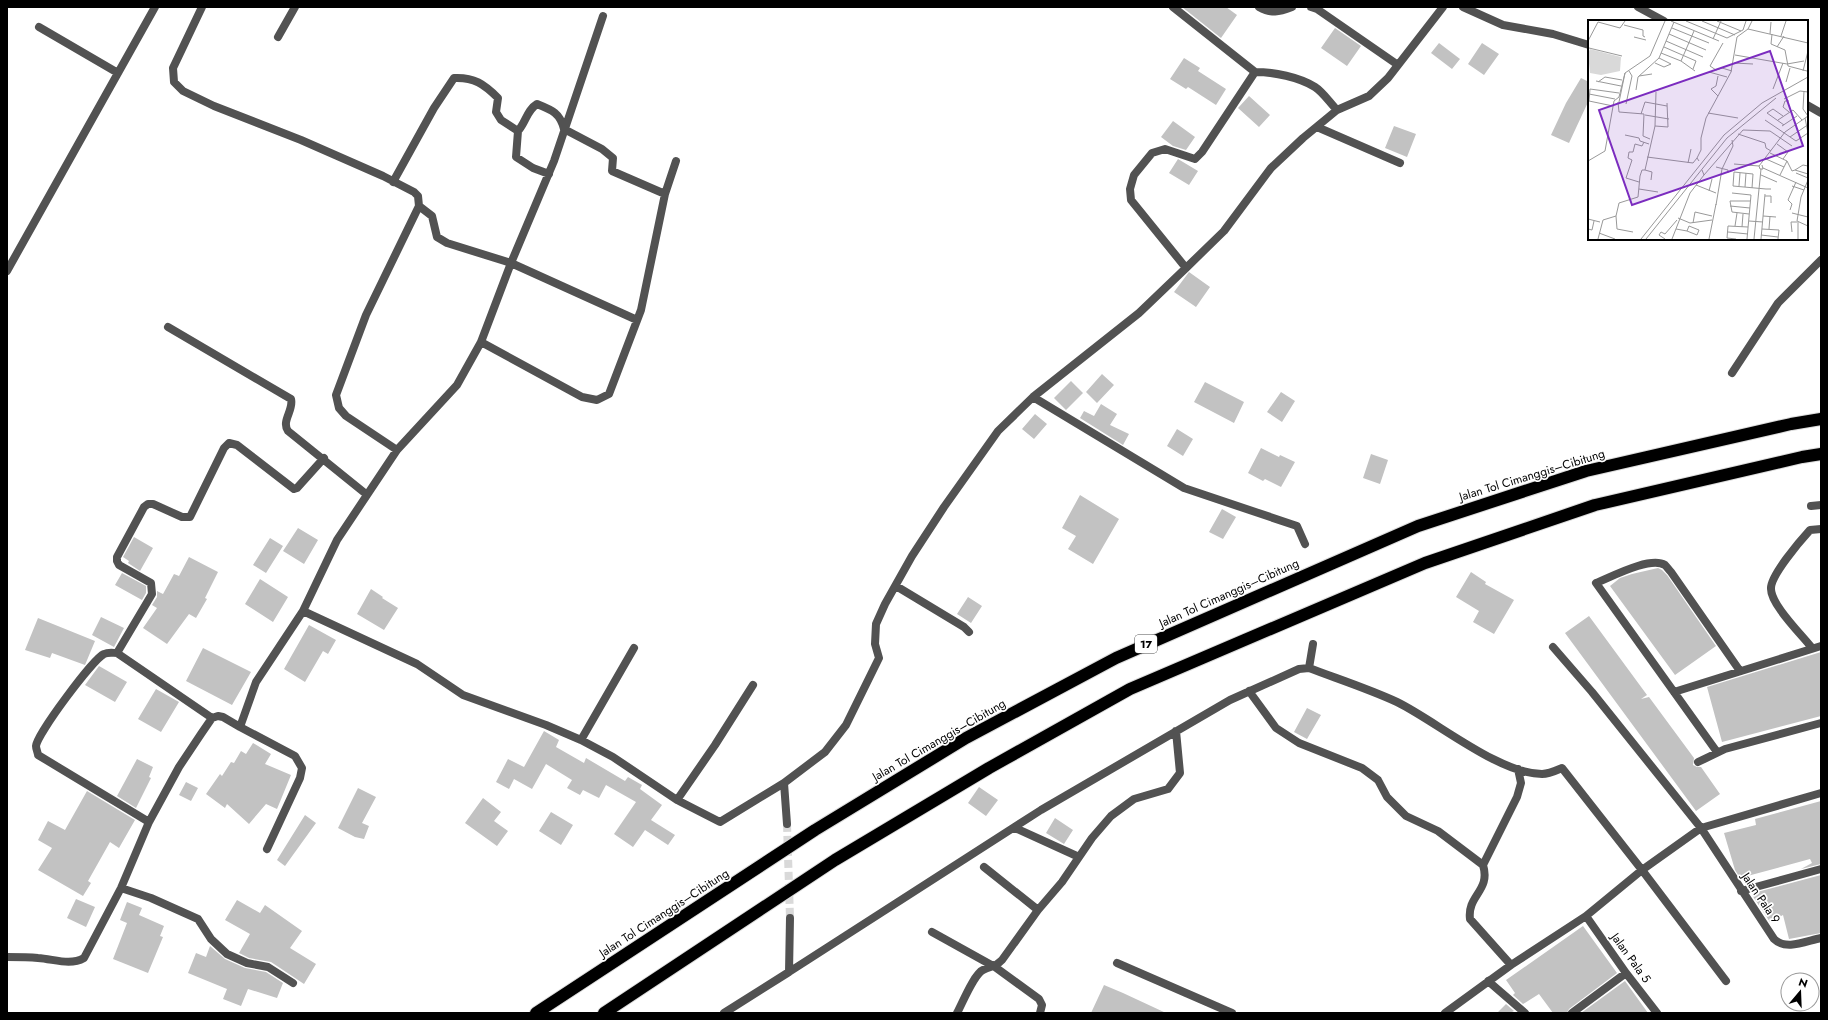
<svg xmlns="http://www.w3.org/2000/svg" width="1828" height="1020" font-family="Jost,sans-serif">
<rect width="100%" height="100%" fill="#fff"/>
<!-- building -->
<path fill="#c2c2c2" d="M1182,7h44l11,8 -16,23z
M1335,28l26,18 -14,20 -26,-18z
M1439,43l21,16 -8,10 -21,-16z
M1482,43l17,11 -15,21 -16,-11z
M1184,58l16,10 -2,3 28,18 -10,16 -28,-18 -2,2 -16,-10z
M1581,78l8,4v18l-20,43 -18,-8 15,-32z
M1249,96l21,19 -11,12 -21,-19z
M1173,121l22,16 -9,13 -13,-4 -12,-9z
M1394,126l22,8 -9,23 -22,-9z
M1178,159l20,12 -9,14 -20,-12z
M1189,272l21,15 -14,20 -22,-15z
M1102,374l12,11 -17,18 -11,-11z
M1071,381l12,12 -17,17 -12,-12z
M1205,382l39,20 -10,21 -40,-21z
M1281,392l14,9 -13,21 -15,-10z
M1101,404l16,10 -7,11 19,9 -6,11 -43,-27 4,-7 10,5z
M1035,414l12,10 -13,15 -12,-10z
M1177,429l16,10 -10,17 -16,-10z
M1261,448l18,9 1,-2 15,7 -14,25 -16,-8 -2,2 -15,-8z
M1371,454l17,6 -8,24 -17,-6z
M1080,495l39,24 -26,45 -25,-15 8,-13 -14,-8z
M1222,509l14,8 -13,22 -14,-7z
M298,528l20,12 -14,24 -21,-13z
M134,537l19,11 -13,23 -12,-8 1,-2 -6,-4z
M270,538l13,8 -17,27 -13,-8z
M189,557l29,15 -13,26 2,1 -11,19 -7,-4 -22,30 -24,-16 14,-20 -5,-3 5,-8v-6l6,3 11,-20 5,2z
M1658,568l4,2 5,5 49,71 -41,29 -65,-89 10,-8 12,-4z
M1471,572l15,10 -1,2 29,16 -20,34 -21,-12 6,-11 -23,-14z
M122,573l24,13v7l-4,7 -27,-15z
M260,579l28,18 -15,25 -28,-18z
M371,589l12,8 -1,1 16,10 -14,22 -27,-16z
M968,597l14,9 -11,17 -14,-9z
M1589,616l58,79 -6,4 8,-2 45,61 -1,7 4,2h4l19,27 -24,17 -131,-178z
M101,617l23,11 -10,19 -22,-12z
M38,618l57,23 -10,24 -33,-12 -2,5 -25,-8z
M309,625l27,15 -8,14 -5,-3 -18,31 -21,-13z
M203,648l48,24 -19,33 -46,-24z
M1821,652v64l-99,26 -15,-55z
M99,666l28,16 -12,20 -30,-17z
M156,689l23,13 -18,30 -23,-13z
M1307,708l14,7 -14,24 -13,-7z
M544,731l15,9 -3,7 28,16 2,-5 39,23 3,-4 14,8 -2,4 22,16 -11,15 24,15 -7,10 -23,-15 -12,17 -19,-13 22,-32 -30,-17 -7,13 -16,-8 -3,5 -13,-7 5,-8 -26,-16 -14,25 -18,-10 -5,10 -13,-7 12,-23 16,8z
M253,743l18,11 -6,10 26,11 -14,34 -11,-5 -17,20 -22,-20 -2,4 -19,-14 14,-20 2,2 9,-14 3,1 7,-12 5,3z
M137,759l16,8 -4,10 2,1 -15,30 -19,-12z
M186,782l12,6 -7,13 -12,-6z
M979,787l19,13 -12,16 -18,-13z
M358,788l18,9 -14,26 7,3 -5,13 -9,-2 -17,-9z
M87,791l48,29 -16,28 -9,-6 -22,39 3,2 -8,13 -45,-26 14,-22 -14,-8 10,-19 17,9z
M483,798l18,14 -7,9 14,10 -11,15 -32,-23z
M1821,801v63l-20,5 11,-6 -2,-4 -70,19 -5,-8 -11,-37 32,-8 -1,-6z
M551,812l22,13 -12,20 -22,-14z
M305,815l11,8 -31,43 -8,-6z
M1055,818l18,12 -9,14 -18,-11z
M1821,875v58l-32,6 -6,-24 -13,7 -18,-27 5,-3z
M76,899l19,8 -9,20 -19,-9z
M237,900l23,13 5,-8 37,26 -12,17 26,16 -12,20 -33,-22 -22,-4 -10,-5 11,-19 -25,-14z
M127,902l15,6 -3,7 25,11 -4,10 3,1 -15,36 -35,-14 14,-36 -7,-3z
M1583,926l34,47 -48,36 -2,4h-14l-14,-19 -16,10 -10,-9 2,-2 -9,-13z
M210,946l15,13 20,9 21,4 17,11 -6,15 -29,-9 -7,17 -18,-7 4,-10 -39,-16 8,-20 10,4z
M1625,981l23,32h-67z
M1104,985l19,8 43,20h-75z
M1506,1004l8,7 -4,2h-13z"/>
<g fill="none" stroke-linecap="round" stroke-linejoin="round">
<!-- minor-tunnel -->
<path stroke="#d9d9d9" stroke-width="8" stroke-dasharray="8 4" stroke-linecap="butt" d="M787,824l3,94"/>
<!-- motorway casing -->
<g stroke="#dbdbdb" stroke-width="14">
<path id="motorway" d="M536,1013l279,-183 151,-92 150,-80 302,-132 168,-55 205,-47 30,-5
M604,1013l231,-153 154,-92 141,-79 295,-126 170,-58 207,-48 19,-3"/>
</g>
<!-- minor -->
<path stroke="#525252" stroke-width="8" d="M202,7l-29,61 1,14 9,9 31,15 87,34 82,36 31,16 4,4 1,10 -53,109 -30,80 3,13 7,8 51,34
M1173,7l82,65c19,0 44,5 60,15 8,5 15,16 22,23
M1259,7c12,7 20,5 33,0
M1311,7l6,2 81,56
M1463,7l40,18 50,9 36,11
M1638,7l26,14
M39,27l79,46
M278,37l17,-30
M1807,105l14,8
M1317,127l83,36
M518,131l-2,26 17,11 16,6
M393,182l41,-74 20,-30c20,-1 30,6 44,20l-2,14 5,8 17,11c8,-9 9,-21 19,-27 15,6 23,9 27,25l38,20 11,9 -1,13 53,23
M419,206l13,10 5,21 10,6 64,20 126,57
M1186,268l-55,-68 -1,-11 4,-14 18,-22 13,-4 30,10 7,-7 53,-80
M7,271l148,-264
M168,327l123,72c3,11 -10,22 -3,32l78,63
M481,342l101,55 15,3 12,-6 32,-84 24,-116 11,-33
M1732,373l46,-70 43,-43
M1033,397l151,91 113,38 8,18
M1811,506l10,-1
M896,586l68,41 5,5
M303,611l114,53 46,31 83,30 35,15 32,17 64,43 43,22 64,-39
M1553,647l39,45 109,136 73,111c12,12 32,2 47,-1
M1812,648c-10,-13 -42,-44 -41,-60 0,-13 29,-47 39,-58l11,-1
M117,653l95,65
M1309,668l4,-24
M1249,691l27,37 23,15 63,25 16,12 9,17 19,19 32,15 45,34c8,26 -16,30 -13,54l41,46
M1674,692l147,-46
M240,727l55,29 7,12 -2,10 -33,71
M581,740l53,-92
M1717,752l-121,-169c15,-6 54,-27 69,-18 2,2 4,5 6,7l69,99
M1698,762l27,-13 96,-26
M677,800l38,-55 38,-60
M149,822l-111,-67c0,-2 -2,-6 -2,-9 1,-12 57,-87 68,-92 4,-2 9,-1 13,-1l35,-59 -1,-11 -32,-18 -2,-4v-4l27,-50 4,-3h5l29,13h8l34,-69 5,-5 8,2 57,44 3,-1 27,-30
M787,824l-3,-41 41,-31 21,-27 33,-67 -4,-14 1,-20 9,-20 27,-48 32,-49 54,-76 35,-34 106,-84 47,-45 38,-37 47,-63 32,-30 34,-28 32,-14 19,-18 55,-71
M1015,828l64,29
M1483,865l34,-68 4,-14 -3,-14
M984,867l54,43
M121,888l30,10 47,21 13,20 16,15 20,9 21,4 25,16
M1741,891l80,-22
M1586,916l40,57 31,40
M932,932l63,35 44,32 3,6 -2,8
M7,957c10,0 21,0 31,1 16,1 32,8 46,0l37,-70 28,-66 30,-55 22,-33 11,-16 6,-2 5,1 17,10 16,-45 47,-71 34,-71 60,-90 60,-65 24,-43 30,-79 43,-102 49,-145
M1117,963l115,50
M789,972l252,-162 189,-110 69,-31 10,-1c29,11 60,21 88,34 39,19 102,72 145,72 7,0 13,-3 20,-6l80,102 84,111
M1488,981l37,32
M724,1013l65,-41 1,-54
M957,1013c5,-9 17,-39 26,-43 9,-5 10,-1 19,-10l36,-50 24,-28 30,-44 19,-22 23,-17 34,-10 12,-16 -4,-42
M1445,1013l66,-48 75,-49 56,-46 59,-42 120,-35
M1572,1013l54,-40"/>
<!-- motorway -->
<use href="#motorway" stroke="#000" stroke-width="12"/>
</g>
<g text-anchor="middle" stroke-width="3.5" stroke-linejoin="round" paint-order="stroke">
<!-- shield labels -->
<rect fill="#fff" stroke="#4c4c4c" stroke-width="1" x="1135" y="635" width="22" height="18" rx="3"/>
<g font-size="11" font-weight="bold" fill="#000">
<text x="1146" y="648">17</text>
</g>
<!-- street labels -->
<g font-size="12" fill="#000" stroke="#fff">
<text transform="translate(1532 475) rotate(-17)" y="4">Jalan Tol Cimanggis–Cibitung</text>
<text transform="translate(1229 593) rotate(-24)" y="4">Jalan Tol Cimanggis–Cibitung</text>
<text transform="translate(939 740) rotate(-30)" y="4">Jalan Tol Cimanggis–Cibitung</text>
<text transform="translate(1761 898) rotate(56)" y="4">Jalan Pala 9</text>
<text transform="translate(664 913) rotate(-33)" y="4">Jalan Tol Cimanggis–Cibitung</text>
<text transform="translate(1631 958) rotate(54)" y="4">Jalan Pala 5</text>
</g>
</g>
<!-- overview -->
<g transform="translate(1588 20)">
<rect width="220" height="220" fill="#fff"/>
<path d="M2,29l31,8 -1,14 -19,4 -11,-2 -2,-19z" fill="#d9d9d9"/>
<path fill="none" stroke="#999" stroke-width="1" d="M83,1l48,20M98,1l41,17 16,-8 3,-9M114,1l33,14M129,1l24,10M10,2l22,6 5,-7M36,5l19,5v6l2,1M84,8l37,15M160,9l60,14M106,11l-13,30 14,10M81,14l37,16M182,14l1,-12M184,14l-1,10 14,6 3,16 19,5M193,16l5,-15M46,17l12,3M125,19l8,-18M0,21l10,-19M78,21l37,16M135,23l-13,23 6,4 6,-2 10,3M76,27l32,14 -3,8M189,27l7,-11M1,28l33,8M73,33l20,8M147,35l52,9 17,-3M67,43l9,4 7,-3 -12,-6M146,43l19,1M215,51l5,-20M121,52l18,5M37,53l25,-17 15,-35M51,56l13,-2M8,61l25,5M10,62l7,-5 17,3M198,62l4,-14M185,69l10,-26M48,70l2,-13 21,-19 15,-36M216,71l-1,18 5,7M1,74l26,5M130,76l-7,-7 5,-3 2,-10M196,79l16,-8 8,1M201,81h-4l-2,6 6,5M30,82l1,10 25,2 -1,22 7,3M38,84l6,-28 -3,-5M25,86l-24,-5 1,-12 29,4M120,93l30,5M53,94l4,-12 22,4M57,95l24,4M195,96l-10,-7 -6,4 17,12M217,98l3,15M177,100l31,21 12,-8M190,100l15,-10 9,10M67,106l13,1 -1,-24M194,106l15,-10M150,114l27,9 1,5 5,3M37,115l14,3 1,3 9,3M202,117l16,-11M189,124l11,8 -5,7M182,133l17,8 -7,14M59,137l46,6 4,-5M178,139l18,8M0,141l17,-10 9,-50 5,-4 6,-24 -6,29M111,141l-2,-3 4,-8v-12l5,-20 25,-46 6,-35 11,-8 4,-8M199,141l5,10 3,-1 13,4M100,143l3,-14M146,144l25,2M174,145l1,4h-3l-1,-3 26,-34 23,-16M128,147l12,3v3M175,148l45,20M57,150l7,2 -1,8M207,150l8,-5 5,1M208,153l12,5M116,155l39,-45 27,1 22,15M173,155l16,7M220,160l-7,17 -4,24 11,5M51,162l-13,-4 6,-18 -4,-2 1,-6h4l2,-8 7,2 2,-4M108,165l20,8M151,166l1,-13M204,166l12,4M157,167l1,-14M164,168l1,-14 -19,-2 -1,14 33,3h5M51,169l19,3M121,171l3,-12M144,173l19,2 -4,44M177,176h6v7M128,185l6,-36 11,-23 -1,-6M142,186l20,2M202,190l2,-6 -4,-4 8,-18M204,193l16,4M161,194l-17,-2 -2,-11h20M28,196l1,13 16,3M175,196l13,1M90,198l12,5 22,-3M0,199l12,3M161,201l14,1M105,203l2,-11 17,4M147,206l2,-13M154,207l1,-13M0,209l4,1 2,-9M88,209l11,2 2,-5 10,4 -2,5 -10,-4M174,209l17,1 -1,9M181,209l1,-13M140,212l20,2M204,212l-1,-10h6M11,213l16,6M173,215l17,2M10,219l5,-19 13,-4 3,-13 19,-6 2,-21 2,-6h3l10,-44 1,-34M53,219l83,-104 38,-32 46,-26M58,219l81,-101 49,-40M77,219l-6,-4 2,-3 4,2 12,-14M84,219l18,-46 14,-18 -2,-5M121,219l7,-35M148,219l-9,-1 1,-12 20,1M166,219l7,-70M173,219l4,-45M210,219v-17"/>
<path fill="#7b2cbf" fill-opacity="0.15" stroke="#7b2cbf" stroke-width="2" d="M182,31l33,95 -171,59 -33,-95z"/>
<rect width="220" height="220" fill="none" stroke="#000" stroke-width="2"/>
</g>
<!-- border -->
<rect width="1828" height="1020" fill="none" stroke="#000000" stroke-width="16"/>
<!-- north arrow -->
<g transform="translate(1800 992) rotate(19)"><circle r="19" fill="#ffffff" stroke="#999999"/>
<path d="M0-3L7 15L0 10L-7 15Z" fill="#000000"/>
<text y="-6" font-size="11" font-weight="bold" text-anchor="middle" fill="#000000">N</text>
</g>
</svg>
